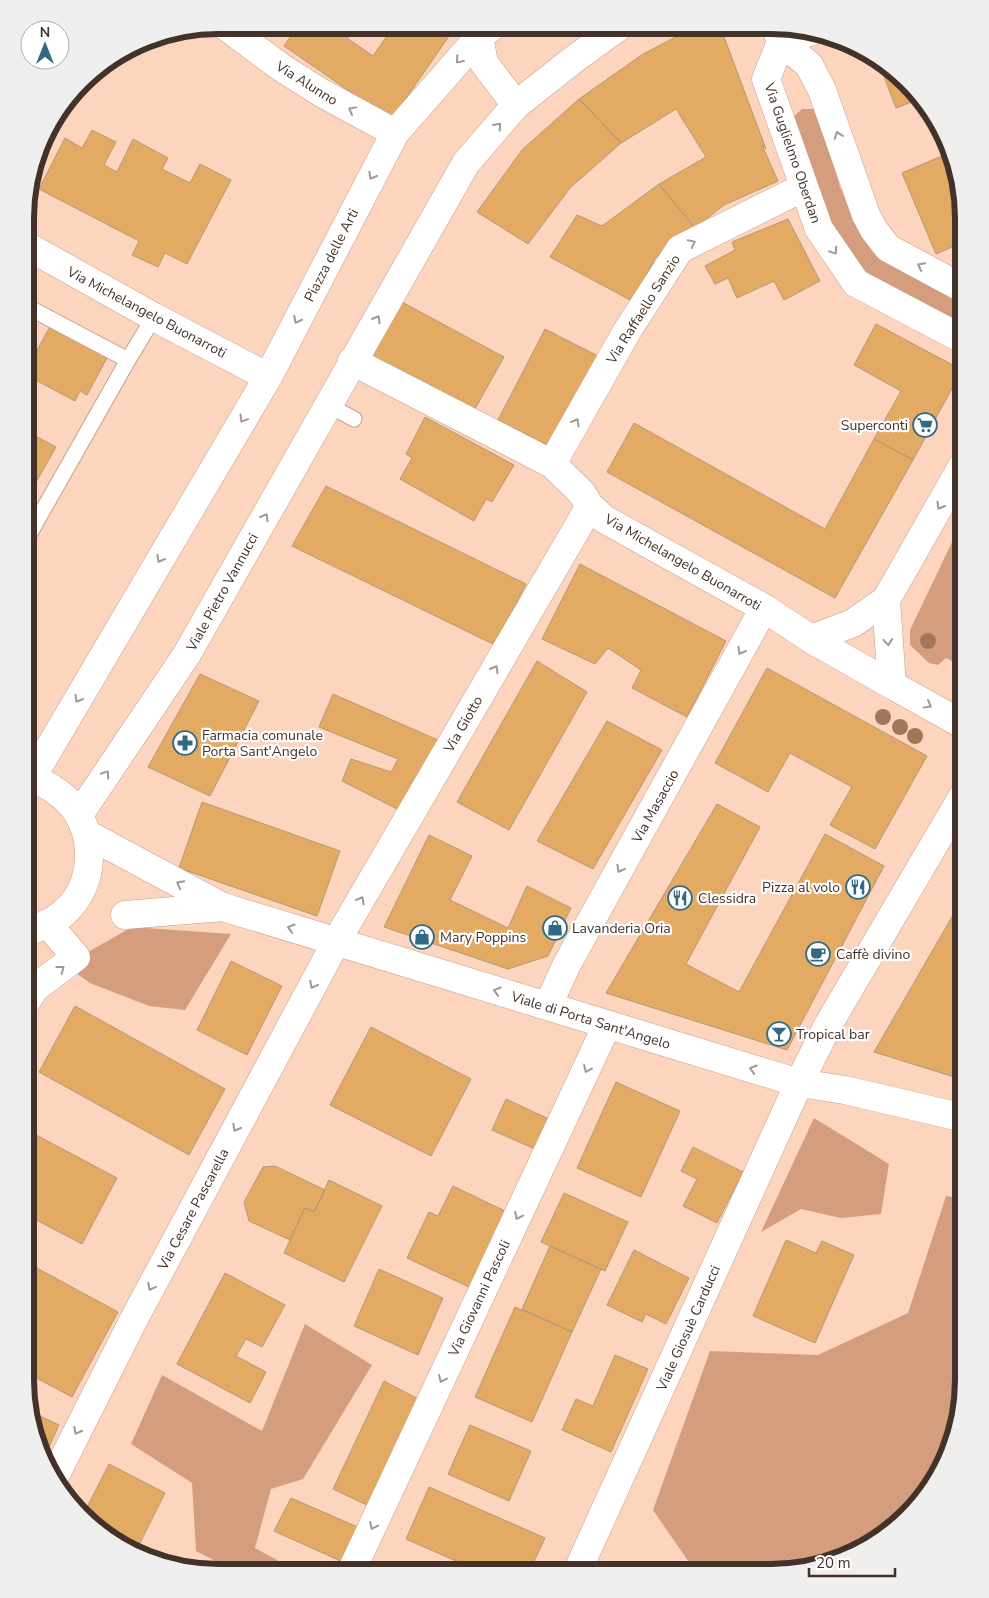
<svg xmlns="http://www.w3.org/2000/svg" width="989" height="1598" font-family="'Nunito Sans',sans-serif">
<rect width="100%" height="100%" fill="#fdd4bd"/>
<!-- green -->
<path fill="#d49e7e" d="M802,109h15l23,78 19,41 105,73v27l-100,-55 -25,-34 -19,-44 -28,-77z
M964,517v148l-2,1 -16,-8 -8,7 -9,-2 -19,-18v-15z
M132,927l99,7 -46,76 -36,-4 -59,-23 -25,-18z
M814,1118l75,46 -8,50 -40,4 -40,-9 -40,23z
M946,1196l18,3v194l-15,61 -25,43 -35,36 -44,25 -74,15h-72l-4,-2 -42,-61 57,-159 108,4 90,-42z
M305,1324l67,41 -69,114 -32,10 -16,59 44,24 -64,-1 -39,-20 -4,-68 -61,-39 31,-69 100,56z"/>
<!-- building -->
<path fill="#e3aa63" stroke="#b49878" d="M299,25h38l13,9 -3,4 26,18 21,-30h62l-65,94 -107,-74z
M697,26h23l46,123 -4,-4 16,36 -54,24 -29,23 -36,-44 47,-27 -30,-48 -55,34 -42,-44 64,-45z
M877,58l12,7 33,33 -26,10z
M579,99l42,44 -51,45 -42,56 -51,-32 45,-62z
M92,130l24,12 -12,23 13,7 16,-33 35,19 -6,11 28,14 10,-19 31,16 -44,84 -22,-11 -7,14 -26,-12 7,-14 -100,-52 26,-51 17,10z
M951,152l13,66v24l-28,12 -34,-81z
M659,184l36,44 -39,29 -24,44 -82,-44 27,-42 25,11z
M788,219l32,62 -36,19 -10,-19 -37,17 -9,-20 -13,6 -10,-18 30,-16 -3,-8z
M400,301l104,56 -33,59 -103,-56z
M876,324l86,46 -49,90 -39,-21 27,-48 -47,-26z
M51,325l57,31 -21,39 -7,-4 -5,10 -49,-26v-5z
M545,329l55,28 -47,91 -55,-28z
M425,417l89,48 -22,37 -6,-3 -12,22 -74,-42 12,-21 -6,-4z
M634,423l191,106 49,-90 39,21 -78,138 -228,-126z
M26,431l30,16 -30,53z
M326,486l200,98 -31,61 -203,-99z
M580,564l146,77 -39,76 -55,-29 9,-18 -33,-22 -13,16 -53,-25z
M537,661l50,31 -78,138 -52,-28z
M767,668l160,88 -52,93 -45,-24 22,-38 -62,-34 -22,39 -53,-29z
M200,674l59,27 -49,95 -62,-29z
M333,694l114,50 -42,69 -63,-32 9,-22 40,13 7,-13 -79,-32z
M607,721l55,29 -69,119 -56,-28z
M202,802l138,49 -23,65 -138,-48z
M717,804l43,23 -74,137 53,28 86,-158 59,32 -97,184 -181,-57z
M429,835l43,21 -22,44 58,28 19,-42 44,22 -23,48 -40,13 -124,-42z
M964,896v130l-3,5 3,1v48l-90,-28z
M231,961l51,25 -35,69 -50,-25z
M75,1006l150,83 -36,66 -150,-83z
M371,1027l100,52 -40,77 -101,-51z
M616,1082l64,29 -39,86 -64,-29z
M506,1099l45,21 -14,30 -45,-20z
M25,1129l92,49 -35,66 -57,-30z
M693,1147l50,25 -26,51 -34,-17 14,-27 -16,-8z
M275,1166l50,24 -11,22 -9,-4 -15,32 -41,-19 -5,-19 19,-35z
M329,1180l53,26 -38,76 -60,-29 21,-45 9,4z
M453,1186l54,26 -36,76 -64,-30 22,-46 9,4z
M564,1193l64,29 -23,49 -64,-29z
M786,1240l30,13 6,-12 32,14 -39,88 -62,-27z
M550,1246l51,23 -29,63 -50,-23z
M634,1250l55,28 -23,46 -20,-10 -4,8 -35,-17z
M33,1266l85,46 -46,85 -47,-25v-91z
M379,1269l64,29 -25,57 -64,-29z
M225,1273l60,32 -23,42 -16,-8 -10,17 30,16 -16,31 -73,-39z
M515,1307l57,25 -40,90 -57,-25z
M615,1355l33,14 -37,83 -49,-22 14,-31 17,7z
M384,1381l38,20 -51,106 -38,-18z
M31,1412l28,13 -16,35 -3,-6z
M470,1425l61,26 -22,50 -61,-27z
M109,1464l56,29 -30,60 -34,-20 -18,-18z
M429,1487l116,51 -16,34h-48l-75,-33z
M291,1498l69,30 -15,35 -71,-32z"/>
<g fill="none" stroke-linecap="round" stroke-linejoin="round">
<!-- service casing -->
<g stroke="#c69f8a" stroke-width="17">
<path id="service" d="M26,306l102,54
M328,405l26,14
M26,540l102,-180 26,-43"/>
</g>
<!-- minor casing -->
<g stroke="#c69f8a" stroke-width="29">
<path id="minor" d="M224,25l58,43 38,24 75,41
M474,26l5,11 5,26 32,42
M776,28l5,14 31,-11
M27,246l127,71 114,60
M964,340l-108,-57 -37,-54 -53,-150 15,-37 28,23 13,25 44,125 8,15 14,18 76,41
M352,361l200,103 29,28 9,14 14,13 160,89 47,31 81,46
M552,464l75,-133 53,-82 124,-62
M811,639l42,-16 33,-23
M31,779l237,-402 127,-244 84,-96 14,-11
M79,815l108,-161 279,-491 50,-58 57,-45 47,-34
M87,834l136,73 576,176 46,7 119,28
M125,915l98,-8
M26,931c16,-3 31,-11 43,-23 30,-32 26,-88 -9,-114 -10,-8 -21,-14 -34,-16
M26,1002l9,-14 41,-31 -28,-33
M548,1006l18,-40 198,-358
M54,1478l80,-159 202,-377 254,-436
M351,1572l256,-547"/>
</g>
<!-- tertiary casing -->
<g stroke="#c69f8a" stroke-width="29">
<path id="tertiary" d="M964,725l-72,-40 -6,-85 78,-137
M577,1572l222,-489 29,-58 136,-231"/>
</g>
<!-- service -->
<use href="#service" stroke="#fff" stroke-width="15"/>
<!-- minor -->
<use href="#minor" stroke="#fff" stroke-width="28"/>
<!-- tertiary -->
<use href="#tertiary" stroke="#fff" stroke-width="28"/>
</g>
<!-- trees -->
<g fill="#a47659">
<circle cx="928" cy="641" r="8"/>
<circle cx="883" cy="717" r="8"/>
<circle cx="900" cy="727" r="8"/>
<circle cx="915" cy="736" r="8"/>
</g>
<!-- one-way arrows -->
<defs><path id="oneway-chevron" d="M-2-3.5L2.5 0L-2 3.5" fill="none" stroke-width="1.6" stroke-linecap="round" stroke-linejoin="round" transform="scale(1.25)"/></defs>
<g stroke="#a09894">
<use href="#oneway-chevron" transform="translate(459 60) rotate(131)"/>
<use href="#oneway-chevron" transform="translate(352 110) rotate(-151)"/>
<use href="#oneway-chevron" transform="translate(498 126) rotate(-49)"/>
<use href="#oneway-chevron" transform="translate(838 135) rotate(-110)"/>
<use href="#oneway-chevron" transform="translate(372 176) rotate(118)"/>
<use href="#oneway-chevron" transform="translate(692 243) rotate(-26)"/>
<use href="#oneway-chevron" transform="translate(834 251) rotate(56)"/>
<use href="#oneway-chevron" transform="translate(921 266) rotate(-152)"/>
<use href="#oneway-chevron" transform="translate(377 319) rotate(-60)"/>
<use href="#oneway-chevron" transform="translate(297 320) rotate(117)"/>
<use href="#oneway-chevron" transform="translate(243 419) rotate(121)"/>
<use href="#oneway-chevron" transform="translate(576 422) rotate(-61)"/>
<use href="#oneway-chevron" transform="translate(940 506) rotate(120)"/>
<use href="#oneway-chevron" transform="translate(265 517) rotate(-61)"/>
<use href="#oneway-chevron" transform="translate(160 559) rotate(120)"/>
<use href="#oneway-chevron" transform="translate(888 642) rotate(85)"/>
<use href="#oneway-chevron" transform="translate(741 651) rotate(119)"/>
<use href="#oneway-chevron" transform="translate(495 669) rotate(-60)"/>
<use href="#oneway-chevron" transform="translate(78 699) rotate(120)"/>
<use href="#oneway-chevron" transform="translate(928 705) rotate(29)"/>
<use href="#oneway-chevron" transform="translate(106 774) rotate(-56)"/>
<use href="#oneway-chevron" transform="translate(620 869) rotate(119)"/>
<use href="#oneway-chevron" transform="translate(180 884) rotate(-152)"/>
<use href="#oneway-chevron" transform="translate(361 900) rotate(-60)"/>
<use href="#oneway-chevron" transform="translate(291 928) rotate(-163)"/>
<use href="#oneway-chevron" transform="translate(61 969) rotate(-37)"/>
<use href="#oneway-chevron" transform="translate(313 985) rotate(118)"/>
<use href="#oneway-chevron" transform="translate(497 991) rotate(-163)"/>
<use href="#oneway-chevron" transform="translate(587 1069) rotate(115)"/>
<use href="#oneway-chevron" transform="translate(753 1069) rotate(-163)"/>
<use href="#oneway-chevron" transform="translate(236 1128) rotate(118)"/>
<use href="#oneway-chevron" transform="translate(518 1216) rotate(115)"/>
<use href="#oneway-chevron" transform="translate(151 1287) rotate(118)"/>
<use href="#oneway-chevron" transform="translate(442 1379) rotate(115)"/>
<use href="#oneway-chevron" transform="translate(77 1431) rotate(117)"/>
<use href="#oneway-chevron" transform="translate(373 1526) rotate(115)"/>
</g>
<!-- icons -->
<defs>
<g id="supermarket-ring" transform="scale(1.25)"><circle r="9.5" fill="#fff" stroke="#326a84" stroke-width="1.5"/><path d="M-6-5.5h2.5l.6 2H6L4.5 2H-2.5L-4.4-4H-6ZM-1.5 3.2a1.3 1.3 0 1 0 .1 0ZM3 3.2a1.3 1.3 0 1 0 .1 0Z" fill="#326a84"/></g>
<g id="pharmacy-ring" transform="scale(1.25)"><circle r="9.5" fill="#fff" stroke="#326a84" stroke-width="1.5"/><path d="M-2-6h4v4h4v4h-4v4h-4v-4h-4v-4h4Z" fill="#326a84"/></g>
<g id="restaurant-ring" transform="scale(1.25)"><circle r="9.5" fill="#fff" stroke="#326a84" stroke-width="1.5"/><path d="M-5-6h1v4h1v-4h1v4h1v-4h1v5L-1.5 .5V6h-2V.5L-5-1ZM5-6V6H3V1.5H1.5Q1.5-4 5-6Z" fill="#326a84"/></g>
<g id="shop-ring" transform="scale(1.25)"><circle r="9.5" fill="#fff" stroke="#326a84" stroke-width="1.5"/><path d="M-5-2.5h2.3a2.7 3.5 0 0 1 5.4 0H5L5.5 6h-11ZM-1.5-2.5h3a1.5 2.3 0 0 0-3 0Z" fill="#326a84"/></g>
<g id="cafe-ring" transform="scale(1.25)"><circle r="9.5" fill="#fff" stroke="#326a84" stroke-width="1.5"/><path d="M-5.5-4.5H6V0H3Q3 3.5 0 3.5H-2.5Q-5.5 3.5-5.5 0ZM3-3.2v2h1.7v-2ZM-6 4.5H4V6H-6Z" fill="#326a84"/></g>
<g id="bar-ring" transform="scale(1.25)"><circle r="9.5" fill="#fff" stroke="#326a84" stroke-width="1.5"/><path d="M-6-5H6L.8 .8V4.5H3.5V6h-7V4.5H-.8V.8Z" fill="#326a84"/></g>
</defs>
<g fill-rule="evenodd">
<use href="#supermarket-ring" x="925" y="425"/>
<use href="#pharmacy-ring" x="185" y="743"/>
<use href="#restaurant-ring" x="858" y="887"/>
<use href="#restaurant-ring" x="680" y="898"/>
<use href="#shop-ring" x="555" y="928"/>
<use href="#shop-ring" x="422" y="937"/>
<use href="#cafe-ring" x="818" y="954"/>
<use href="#bar-ring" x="779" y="1034"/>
</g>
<g text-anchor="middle" stroke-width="4.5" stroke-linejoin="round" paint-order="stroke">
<!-- street labels -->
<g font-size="14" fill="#423229" stroke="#fff">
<text transform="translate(307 83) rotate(32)" y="5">Via Alunno</text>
<text transform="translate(793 153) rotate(71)" y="5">Via Guglielmo Oberdan</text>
<text transform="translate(331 255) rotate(-63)" y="5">Piazza delle Arti</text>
<text transform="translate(643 309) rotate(-58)" y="5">Via Raffaello Sanzio</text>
<text transform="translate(147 312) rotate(28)" y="5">Via Michelangelo Buonarroti</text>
<text transform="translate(683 562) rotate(30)" y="5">Via Michelangelo Buonarroti</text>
<text transform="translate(222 592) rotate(-61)" y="5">Viale Pietro Vannucci</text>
<text transform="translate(463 724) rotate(-60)" y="5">Via Giotto</text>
<text transform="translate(655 806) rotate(-61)" y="5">Via Masaccio</text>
<text transform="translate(591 1020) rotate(17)" y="5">Viale di Porta Sant'Angelo</text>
<text transform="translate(193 1209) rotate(-62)" y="5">Via Cesare Pascarella</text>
<text transform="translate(479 1298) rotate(-65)" y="5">Via Giovanni Pascoli</text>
<text transform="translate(688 1328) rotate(-66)" y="5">Viale Giosuè Carducci</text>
</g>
<!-- poi labels -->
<g font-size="14" fill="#423229" stroke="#fff" text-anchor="start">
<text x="908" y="430" text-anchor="end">Superconti</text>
<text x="202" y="740">Farmacia comunale<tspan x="202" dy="16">Porta Sant'Angelo</tspan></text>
<text x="840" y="892" text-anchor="end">Pizza al volo</text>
<text x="698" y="903">Clessidra</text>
<text x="572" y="933">Lavanderia Oria</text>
<text x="440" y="942">Mary Poppins</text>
<text x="836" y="959">Caffè divino</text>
<text x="796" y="1039">Tropical bar</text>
</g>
</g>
<!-- crop -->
<path d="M0 0H989V1598H0ZM218 34H771A184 184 0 0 1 955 218V1380A184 184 0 0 1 771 1564H218A184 184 0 0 1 34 1380V218A184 184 0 0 1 218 34Z" fill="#f0efee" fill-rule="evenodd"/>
<path fill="none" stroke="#423229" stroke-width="6" d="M218 34H771A184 184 0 0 1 955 218V1380A184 184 0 0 1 771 1564H218A184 184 0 0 1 34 1380V218A184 184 0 0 1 218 34Z"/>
<!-- north arrow -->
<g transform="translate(45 45)"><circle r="24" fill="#ffffff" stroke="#b3ada9"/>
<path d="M0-4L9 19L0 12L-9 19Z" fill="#326a84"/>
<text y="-8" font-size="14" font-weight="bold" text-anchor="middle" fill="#423229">N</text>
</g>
<!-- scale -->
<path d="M809 1568v8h86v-8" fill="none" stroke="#423229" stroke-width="2.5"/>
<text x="816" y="1568" font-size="15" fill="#423229" stroke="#ffffff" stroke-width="4" paint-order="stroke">20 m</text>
</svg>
